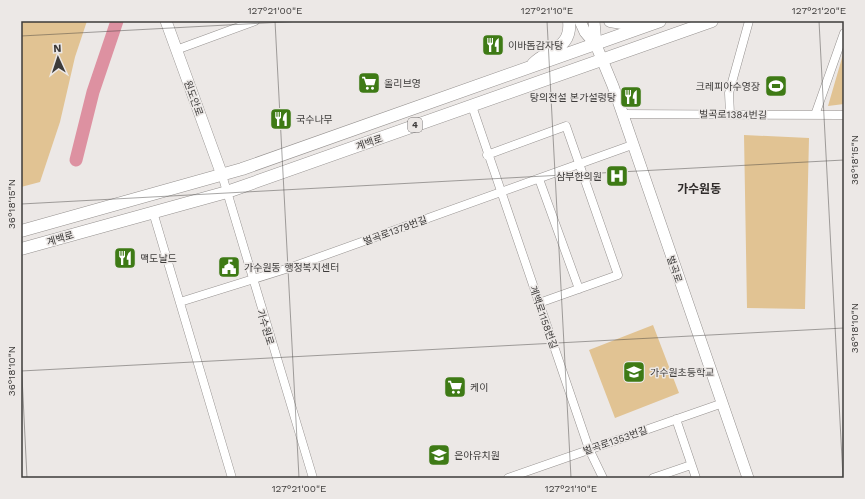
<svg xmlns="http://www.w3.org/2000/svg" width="865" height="499" font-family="'Work Sans','Noto Sans KR',sans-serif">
<rect width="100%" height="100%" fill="#ece8e6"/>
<!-- green -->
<path fill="#e1c393" d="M21,21h66l-12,36 -15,65 -20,60 -19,5z
M844,51v53l-16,2z
M744,135l65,3 -4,171 -58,-1z
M653,325l26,68 -64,25 -26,-68z"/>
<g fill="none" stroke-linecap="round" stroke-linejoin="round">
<!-- river -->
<path stroke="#dd91a1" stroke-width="13" d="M76,160l17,-68 24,-71"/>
<!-- street casing -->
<g stroke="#969290" stroke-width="9">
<path id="street" d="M176,50l79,-29
M472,106l117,343 14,29
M622,114l222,1
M730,114l-1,-21 20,-72
M815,115l29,-82
M487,155l79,-29 52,149 -79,28
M222,175l91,303
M539,179l40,110
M153,212l79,266
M180,302l109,-34 343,-123
M676,419l20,59
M508,478l215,-75
M653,478l38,-13"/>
</g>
<!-- secondary casing -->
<g stroke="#969290" stroke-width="12">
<path id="secondary" d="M166,21l56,154
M580,21l5,11 11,13 17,41 135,392
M594,21l2,24"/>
</g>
<!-- primary casing -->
<g stroke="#969290" stroke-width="13">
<path id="primary" d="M610,21l18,3 9,-3
M533,64c16,-16 39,-15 36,-43
M21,231l221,-62 418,-148
M21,249l206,-57 485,-171"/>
</g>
<!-- street -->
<use href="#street" stroke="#fff" stroke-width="8"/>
<!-- secondary -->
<use href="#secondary" stroke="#fff" stroke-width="11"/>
<!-- primary -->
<use href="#primary" stroke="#fff" stroke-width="12"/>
</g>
<!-- ticks -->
<path fill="none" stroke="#3d3b3a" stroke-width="1" stroke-opacity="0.45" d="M275,21l24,457M547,21l24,457M819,21l24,457M21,36l281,-15M21,204l823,-44M21,356l6,122M21,371l823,-43"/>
<!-- icons -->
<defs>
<g id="restaurant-square" transform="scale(1.15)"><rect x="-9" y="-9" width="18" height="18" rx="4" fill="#3e7a15" stroke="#ece8e6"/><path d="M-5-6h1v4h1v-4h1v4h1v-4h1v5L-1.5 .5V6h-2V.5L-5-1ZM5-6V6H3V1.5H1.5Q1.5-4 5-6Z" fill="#fff"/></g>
<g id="supermarket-square" transform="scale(1.15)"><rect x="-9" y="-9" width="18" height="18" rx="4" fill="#3e7a15" stroke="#ece8e6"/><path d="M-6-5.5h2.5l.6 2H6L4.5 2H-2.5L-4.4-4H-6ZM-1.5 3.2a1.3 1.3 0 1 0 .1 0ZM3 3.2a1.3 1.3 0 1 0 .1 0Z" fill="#fff"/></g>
<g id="stadium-square" transform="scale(1.15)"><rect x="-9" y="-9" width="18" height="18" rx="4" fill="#3e7a15" stroke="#ece8e6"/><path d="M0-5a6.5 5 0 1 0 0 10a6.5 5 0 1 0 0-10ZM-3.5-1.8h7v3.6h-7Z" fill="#fff"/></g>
<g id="hospital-square" transform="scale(1.15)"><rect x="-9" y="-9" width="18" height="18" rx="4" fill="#3e7a15" stroke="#ece8e6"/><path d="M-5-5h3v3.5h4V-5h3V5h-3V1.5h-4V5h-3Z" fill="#fff"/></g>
<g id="civic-square" transform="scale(1.15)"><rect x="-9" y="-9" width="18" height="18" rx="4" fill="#3e7a15" stroke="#ece8e6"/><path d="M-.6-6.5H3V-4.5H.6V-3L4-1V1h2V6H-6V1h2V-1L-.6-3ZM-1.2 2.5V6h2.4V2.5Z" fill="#fff"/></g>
<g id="school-square" transform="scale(1.15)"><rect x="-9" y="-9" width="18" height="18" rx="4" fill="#3e7a15" stroke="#ece8e6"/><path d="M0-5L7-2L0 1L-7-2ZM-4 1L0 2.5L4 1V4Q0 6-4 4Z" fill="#fff"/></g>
</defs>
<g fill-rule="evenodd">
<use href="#restaurant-square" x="493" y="45"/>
<use href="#supermarket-square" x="369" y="83"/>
<use href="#stadium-square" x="776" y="86"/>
<use href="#restaurant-square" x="631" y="97"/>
<use href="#restaurant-square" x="281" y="119"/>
<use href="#hospital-square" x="617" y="176"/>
<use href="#restaurant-square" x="125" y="258"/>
<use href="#civic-square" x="229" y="267"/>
<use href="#school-square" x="634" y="372"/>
<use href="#supermarket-square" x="455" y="387"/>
<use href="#school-square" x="439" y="455"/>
</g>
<g text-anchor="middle" stroke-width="3" stroke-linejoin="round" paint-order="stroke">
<!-- shield labels -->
<rect fill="#ece8e6" stroke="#726f6e" stroke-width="1" x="408" y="118" width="14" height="14" rx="3"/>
<g font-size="9" font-weight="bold" fill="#3d3b3a">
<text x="415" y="128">4</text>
</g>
<!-- poi labels -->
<g font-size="10" fill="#3d3b3a" stroke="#ece8e6" text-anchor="start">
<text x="508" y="49">이바돔감자탕</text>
<text x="384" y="87">올리브영</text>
<text x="760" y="90" text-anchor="end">크레피아수영장</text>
<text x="616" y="101" text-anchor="end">탕의전설 본가설렁탕</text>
<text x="296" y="123">국수나무</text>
<text x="602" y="180" text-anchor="end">삼부한의원</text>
<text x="140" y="262">맥도날드</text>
<text x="244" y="271">가수원동 행정복지센터</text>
<text x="650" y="376">가수원초등학교</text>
<text x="470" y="391">케이</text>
<text x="454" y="459">은아유치원</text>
</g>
<!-- street labels -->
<g font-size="10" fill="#3d3b3a" stroke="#ece8e6">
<text transform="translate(194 98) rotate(70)" y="4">원도안로</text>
<text transform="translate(733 114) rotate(1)" y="4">벌곡로1384번길</text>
<text transform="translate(369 142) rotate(-19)" y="4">계백로</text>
<text transform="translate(395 230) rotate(-20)" y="4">벌곡로1379번길</text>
<text transform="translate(60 238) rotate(-16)" y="4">계백로</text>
<text transform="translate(675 269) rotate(71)" y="4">벌곡로</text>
<text transform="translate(544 317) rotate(71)" y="4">계백로1158번길</text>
<text transform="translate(266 327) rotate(73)" y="4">가수원로</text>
<text transform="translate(615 440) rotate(-19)" y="4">벌곡로1353번길</text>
</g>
<!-- quarter labels -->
<g font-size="12" font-weight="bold" fill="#2f2b2a" stroke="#ece8e6">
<text x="699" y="193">가수원동</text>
</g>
</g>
<!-- border -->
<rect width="865" height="499" fill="none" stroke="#ece8e6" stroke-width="44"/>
<!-- north arrow -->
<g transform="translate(58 58) rotate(357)" stroke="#ece8e6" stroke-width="3" paint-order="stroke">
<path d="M0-3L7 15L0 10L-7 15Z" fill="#3d3b3a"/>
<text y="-6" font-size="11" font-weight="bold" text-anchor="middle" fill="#3d3b3a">N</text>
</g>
<rect x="22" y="22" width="821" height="455" fill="none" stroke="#3d3b3a" stroke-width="1.5"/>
<g font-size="10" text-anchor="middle" fill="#3d3b3a">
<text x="275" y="14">127°21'00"E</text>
<text x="547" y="14">127°21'10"E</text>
<text x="819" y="14">127°21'20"E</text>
<text transform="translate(854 160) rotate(-90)" y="4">36°18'15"N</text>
<text transform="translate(11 204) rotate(-90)" y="4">36°18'15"N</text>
<text transform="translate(854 328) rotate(-90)" y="4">36°18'10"N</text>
<text transform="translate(11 371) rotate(-90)" y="4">36°18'10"N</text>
<text x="299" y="492">127°21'00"E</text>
<text x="571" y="492">127°21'10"E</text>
</g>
</svg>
